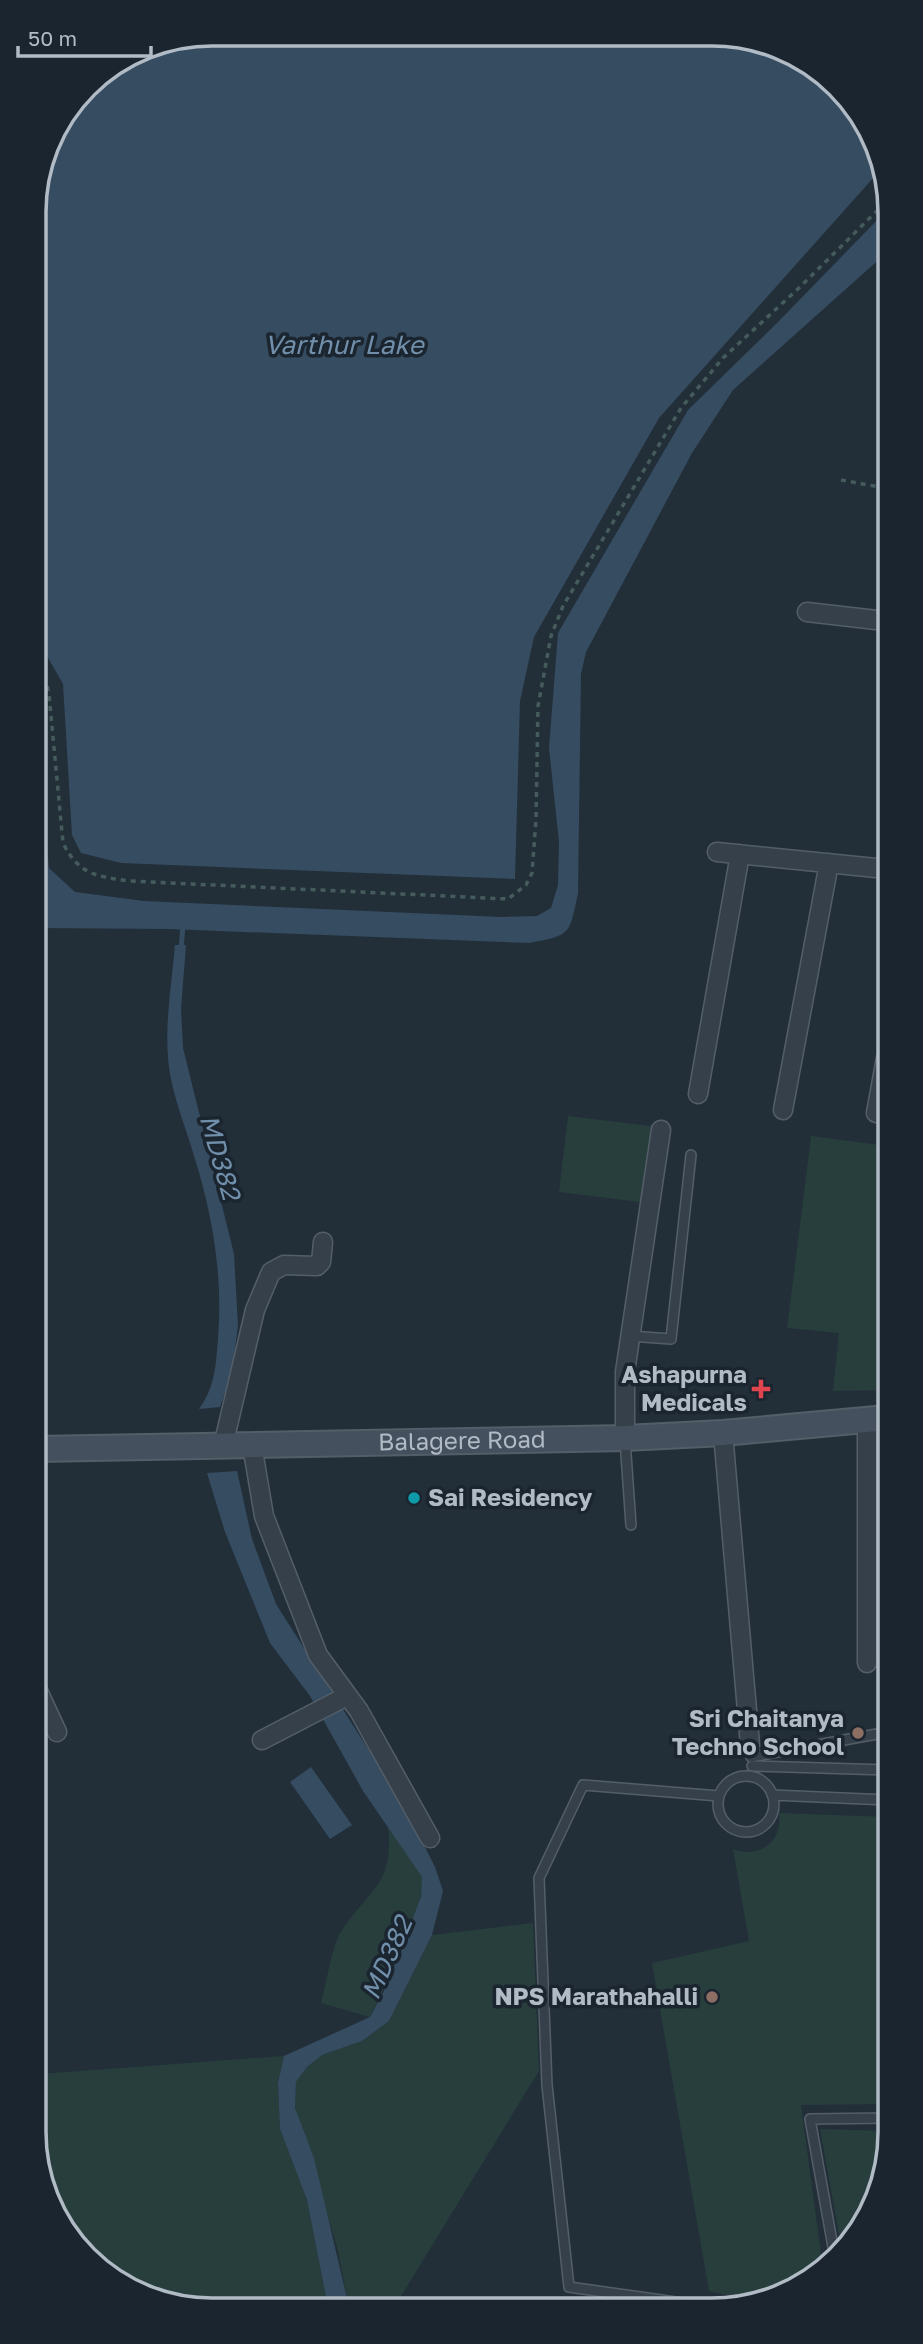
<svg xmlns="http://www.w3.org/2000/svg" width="923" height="2344" font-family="'Golos Text',sans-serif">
<rect width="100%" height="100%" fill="#222f39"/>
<!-- green -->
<path fill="#273e3d" d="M568,1116l90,11 -10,76 -89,-11z
M811,1136l76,10v244l-54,1 6,-58 -52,-5z
M779,1813l109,4 1,287 -88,1 22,164 -13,12 -49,22 -52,-12 -57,-328 97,-22 -16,-92c26,10 50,-7 46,-36z
M388,1827c7,11 30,38 34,49 6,23 -40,118 -52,141l-49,-14c5,-18 11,-56 19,-70 26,-41 55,-48 48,-106z
M533,1923l6,148 -144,235 -22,1 -26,-10 -10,-50 -42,-139 1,-26 11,-15 15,-12 40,-14 27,-20 43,-86z
M284,2056l-6,27 2,46 27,71 21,107h-151l-91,-48 -47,-81v-104z
M820,2129l69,2v12l-36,98 -11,10z"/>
<!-- water -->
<path fill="#364c61" d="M212,33l534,4 91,48 47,81v4l-10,7 -215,241 -125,219 -14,64 -5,178 -394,-16 -40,-10 -9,-18 -9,-151 -28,-49 -1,-435 18,-67 42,-55 50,-31z
M884,213v42l-151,135 -41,63 -106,199 -5,22 -3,219c-9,42 -6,42 -49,50l-360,-14 -133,-1 -1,-249 12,27 -4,93 6,69 26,24 69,9 358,16 35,-1 14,-8 7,-23 1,-43 -10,-94 9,-115 130,-223 90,-88z
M175,945h11l-5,64 2,39 51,206 4,71 -6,47 -12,35 -21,2c16,-22 17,-44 19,-71 5,-60 -5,-121 -23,-179 -9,-32 -25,-68 -27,-102 -3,-37 4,-76 7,-112z
M237,1471l15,68 24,65 129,203 30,60 8,24 -11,44 -43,86 -27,20 -40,14 -15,12 -11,15 -1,26 19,50 35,149h-21l-21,-107 -27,-71 -2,-46 6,-27 86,-39 14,-26 28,-70 9,-25 1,-19 -59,-86 -53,-95 -40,-53 -45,-111 -18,-59z
M311,1767l41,58 -22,14 -40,-57z"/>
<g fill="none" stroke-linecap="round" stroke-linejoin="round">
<!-- stream -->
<path stroke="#364c61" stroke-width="5" d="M181,950l2,-25"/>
<!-- lane casing -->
<g stroke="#545e68" stroke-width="12">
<path id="lane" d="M630,1336l41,3 20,-184
M625,1440l6,85
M751,1757l137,-25
M752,1766l136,4
M718 1804a28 28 0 1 1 56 0a28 28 0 1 1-56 0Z
M772,1795l116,5
M835,2258l-25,-139 79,-1
M697,2305l-128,-18 -22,-202 -8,-207 44,-93 136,11"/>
</g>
<!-- street casing -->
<g stroke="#545e68" stroke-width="21">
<path id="street" d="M807,612l78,9
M717,852l169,17
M698,1094l42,-240
M783,1110l46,-247
M876,1113l10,-55
M867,1420v243
M723,1433l27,312
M625,1438v-66l36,-242
M252,1445l12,71 54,139 41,56 71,127
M223,1446l32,-136 16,-38 13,-7 33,1 4,-4 2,-20
M38,1691l19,41
M262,1740l85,-44"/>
</g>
<!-- secondary casing -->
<g stroke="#545e68" stroke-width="28">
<g id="secondary">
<path id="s1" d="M37,1449l588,-11 98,-5 164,-15"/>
</g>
</g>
<!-- path -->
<path stroke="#465b5b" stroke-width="3.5" stroke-dasharray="5 5" stroke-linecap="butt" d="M841,480l44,8
M35,659l12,25 2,11 14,148c16,32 33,33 66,38l379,18 18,-14 6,-12 4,-54 2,-113 13,-70 12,-30 118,-198 42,-50 77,-71 84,-83"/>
<!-- lane -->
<use href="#lane" stroke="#36404a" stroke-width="9"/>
<!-- street -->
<use href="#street" stroke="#36404a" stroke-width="18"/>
<!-- secondary -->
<use href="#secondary" stroke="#44505d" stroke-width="24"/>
</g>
<!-- markers -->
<path fill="#e0444e" stroke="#1b252f" stroke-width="2.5" d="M757.5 1378.5h7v7h7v7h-7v7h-7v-7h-7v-7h7z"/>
<circle fill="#0f9aa8" stroke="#1b252f" stroke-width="2.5" cx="414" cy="1498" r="7"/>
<g fill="#8d6e63" stroke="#1b252f" stroke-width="2.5">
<circle cx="858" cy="1733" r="7"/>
<circle cx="712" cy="1997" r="7"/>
</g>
<g text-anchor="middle" stroke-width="7" stroke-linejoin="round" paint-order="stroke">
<!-- poi labels -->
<g font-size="24" font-weight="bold" fill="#b1bbc6" stroke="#1b252f" text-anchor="end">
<text x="747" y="1383">Ashapurna<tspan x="747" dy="28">Medicals</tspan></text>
<text x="428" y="1506" text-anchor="start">Sai Residency</text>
<text x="844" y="1727">Sri Chaitanya<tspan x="844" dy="28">Techno School</tspan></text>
<text x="698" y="2005">NPS Marathahalli</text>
</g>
<!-- street labels -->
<g font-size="24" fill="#b1bbc6" stroke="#1b252f">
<text dy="8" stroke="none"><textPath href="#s1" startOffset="425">Balagere Road</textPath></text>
</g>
<!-- water labels -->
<g font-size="26" font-style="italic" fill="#718faa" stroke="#1b252f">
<text x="344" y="354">Varthur Lake</text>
<text transform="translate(220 1157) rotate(74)" y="9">MD382</text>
<text transform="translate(387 1958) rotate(-66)" y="9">MD382</text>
</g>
</g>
<!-- crop -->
<path d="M0 0H923V2344H0ZM212 46H712A166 166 0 0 1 878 212V2132A166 166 0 0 1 712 2298H212A166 166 0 0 1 46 2132V212A166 166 0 0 1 212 46Z" fill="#1b252f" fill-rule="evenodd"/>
<path fill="none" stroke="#b1bbc6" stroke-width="3.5" d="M212 46H712A166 166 0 0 1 878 212V2132A166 166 0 0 1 712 2298H212A166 166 0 0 1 46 2132V212A166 166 0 0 1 212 46Z"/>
<!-- scale -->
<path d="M18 46v10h133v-10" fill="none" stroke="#b1bbc6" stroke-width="3.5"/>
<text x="28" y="46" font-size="21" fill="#b1bbc6" stroke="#1b252f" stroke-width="5" paint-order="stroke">50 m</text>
</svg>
